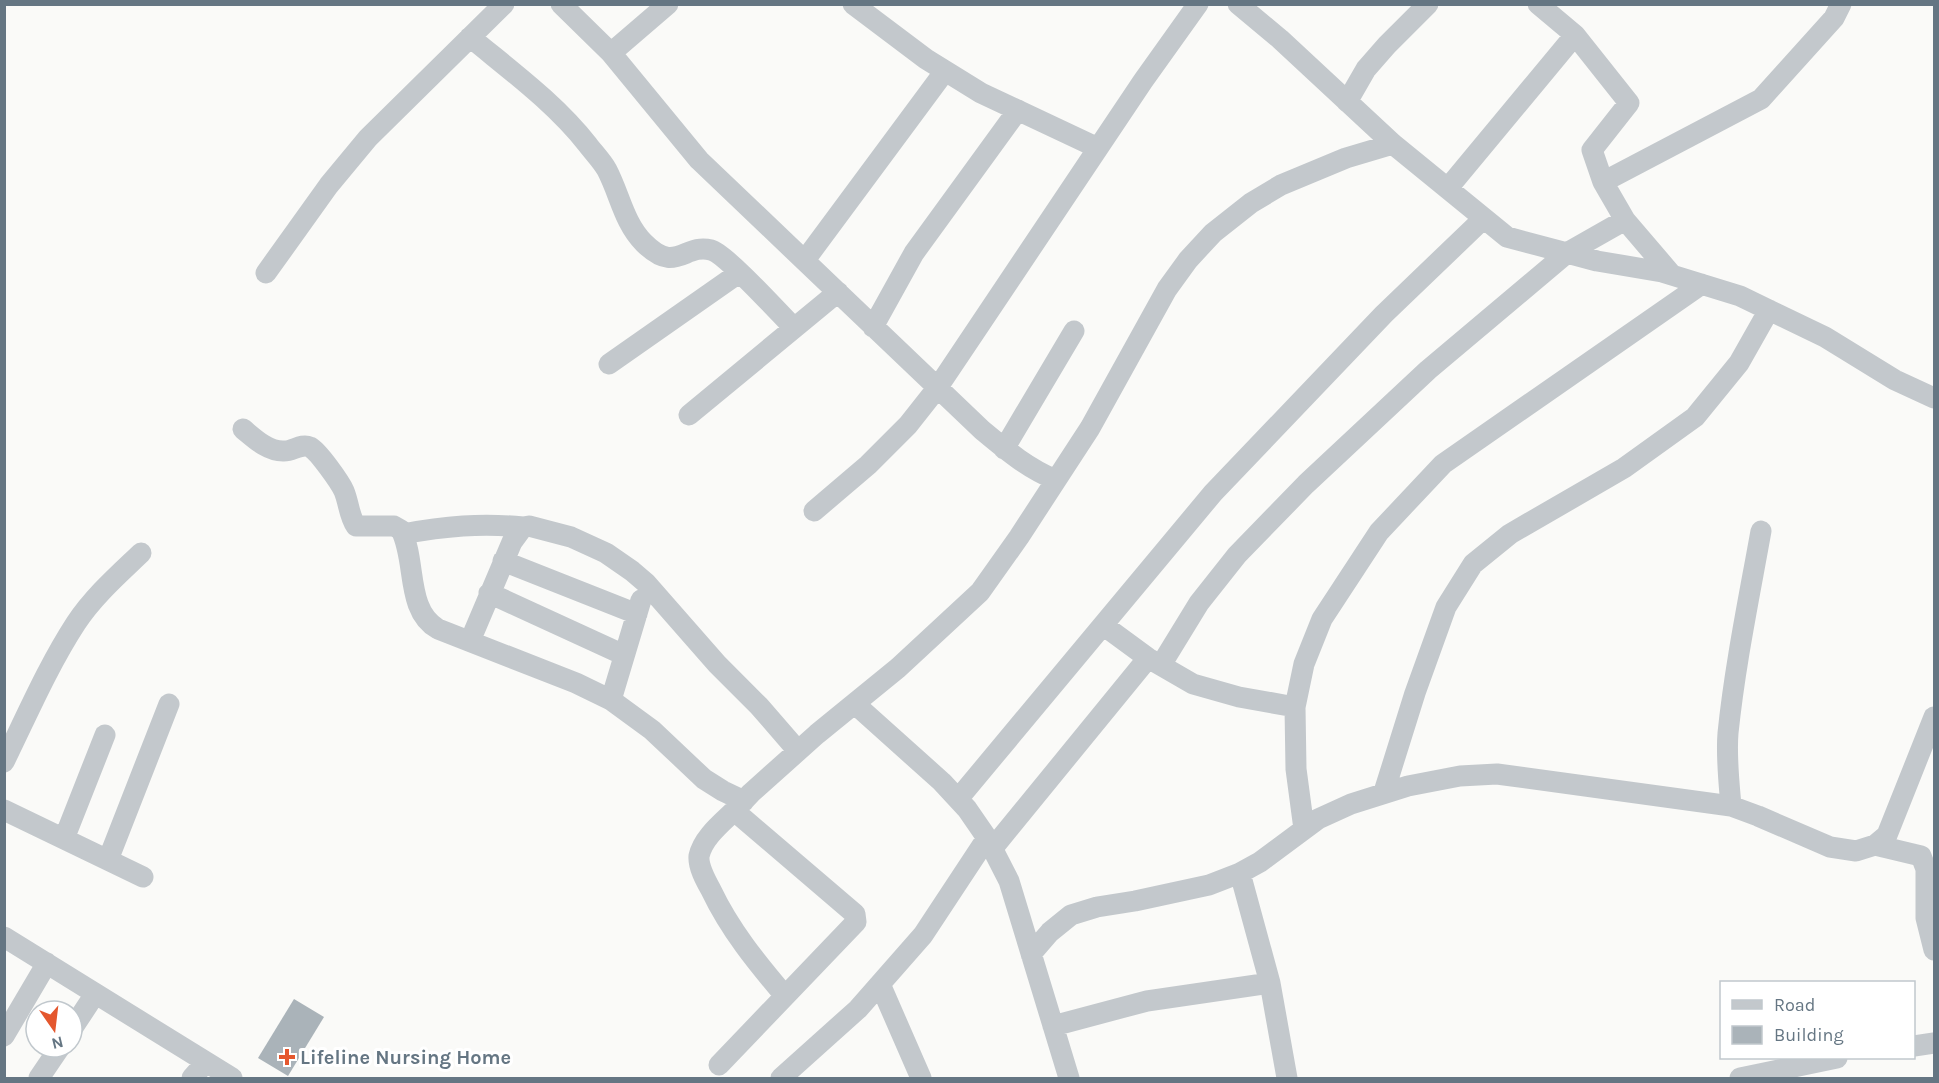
<svg xmlns="http://www.w3.org/2000/svg" width="1939" height="1083" font-family="Karla,sans-serif">
<rect width="100%" height="100%" fill="#fafaf8"/>
<!-- building -->
<path fill="#aab3b9" d="M294,999l30,18 -36,59 -30,-18z"/>
<g fill="none" stroke-linecap="round" stroke-linejoin="round">
<!-- minor -->
<path stroke="#c3c8cc" stroke-width="21" d="M561,4l50,49 88,107 283,270c24,20 45,38 74,50
M853,4l73,55 55,34 117,55
M1238,4l42,35 113,105 114,93 90,24 65,11 78,24 85,41 70,43 39,18
M1538,4l37,31 54,68 -37,47 11,32
M470,37c41,34 85,66 118,108 6,8 14,16 19,25 13,25 17,53 37,73 32,32 40,0 67,7 15,4 69,64 83,78
M611,53l57,-49
M1347,102l19,-33 21,-24 41,-41
M1448,188l127,-153
M805,260l140,-189
M266,273l63,-88 39,-47 136,-134
M1672,275l-47,-55 -22,-38 158,-83 73,-81 7,-14
M873,327l41,-74 104,-143
M609,364l130,-91
M689,415l149,-123
M243,429c11,9 24,22 40,22 9,1 18,-8 27,-4 8,4 30,35 34,44 5,12 5,25 12,35h38l7,4c16,31 4,80 37,99l138,54 35,17 41,30 52,49 19,12 21,10
M1004,449l70,-118
M814,511l54,-46 40,-40 30,-38 205,-306 55,-77
M403,534c42,-8 78,-11 120,-7
M503,561l134,53
M489,593l135,62
M1103,625l45,33 45,26 46,13 56,10
M470,641l42,-99 11,-15 6,-1 42,11 35,16 26,18 14,12 71,81 42,42 39,45
M1161,665l38,-62 38,-48 69,-71 122,-114 139,-117 58,-33
M611,700l30,-100
M855,704l87,78 25,27 20,29 22,43 60,197
M4,762c23,-47 44,-96 72,-139 18,-27 42,-48 65,-70
M1384,792l31,-99 31,-86 27,-43 37,-30 114,-66 71,-51 44,-54 30,-53
M958,799l255,-306 171,-179 100,-96
M1731,806c-2,-24 -5,-49 -3,-73 7,-68 21,-135 33,-202
M736,809c-13,13 -33,28 -37,47 -1,11 7,25 12,34 19,40 46,73 74,106
M4,810l139,67
M1304,829l-8,-60 -1,-62 9,-43 18,-45 57,-87 64,-68 259,-180
M64,839l41,-104
M1875,845l46,11 5,13v49l8,32
M992,849l156,-191
M108,860l61,-156
M1240,873l30,110 17,95
M4,937l228,141
M1031,954l19,-22 21,-17 26,-8 38,-6 74,-16 31,-12 20,-11 58,-43 33,-15 57,-18 52,-10 37,-2 234,32 27,10 72,31 26,4 19,-6 12,-10 47,-118
M880,984l41,94
M1053,1026l94,-25 123,-18
M72,1029l23,-35
M4,1036l43,-73
M1914,1046l20,-3
M719,1065l137,-143 -1,-8 -117,-100 -2,-5 15,-16 66,-59 81,-66 82,-76 39,-55 71,-109 77,-139 21,-29 25,-27 38,-30 30,-18 65,-27 47,-14
M39,1078l21,-31
M192,1078l14,-16
M781,1078l77,-69 65,-74 64,-97
M1740,1078l97,-20"/>
</g>
<!-- markers -->
<path fill="#e4572e" stroke="#fff" stroke-width="2" d="M284 1048h6v6h6v6h-6v6h-6v-6h-6v-6h6z"/>
<g text-anchor="middle" stroke-width="6" stroke-linejoin="round" paint-order="stroke">
<!-- poi labels -->
<g font-size="20" font-weight="bold" fill="#657683" stroke="#fff" text-anchor="start">
<text x="300" y="1064">Lifeline Nursing Home</text>
</g>
</g>
<!-- border -->
<rect width="1939" height="1083" fill="none" stroke="#657683" stroke-width="12"/>
<!-- legend -->
<rect x="1720" y="981" width="195" height="78" fill="#ffffff" stroke="#c1c8cd" stroke-width="1.5"/>
<rect x="1732" y="1000" width="30" height="9" fill="#c3c8cc" stroke="#c1c8cd" stroke-width="1.5"/>
<text x="1774" y="1011" font-size="18" fill="#657683">Road</text>
<rect x="1732" y="1026" width="30" height="18" fill="#aab3b9" stroke="#c1c8cd" stroke-width="1.5"/>
<text x="1774" y="1041" font-size="18" fill="#657683">Building</text>
<!-- north arrow -->
<g transform="translate(54 1029) rotate(166)"><circle r="28" fill="#ffffff" stroke="#c1c8cd" stroke-width="1.5"/>
<path d="M0-4.5L10 22L0 15L-10 22Z" fill="#e4572e"/>
<text y="-9" font-size="16" font-weight="bold" text-anchor="middle" fill="#657683">N</text>
</g>
</svg>
